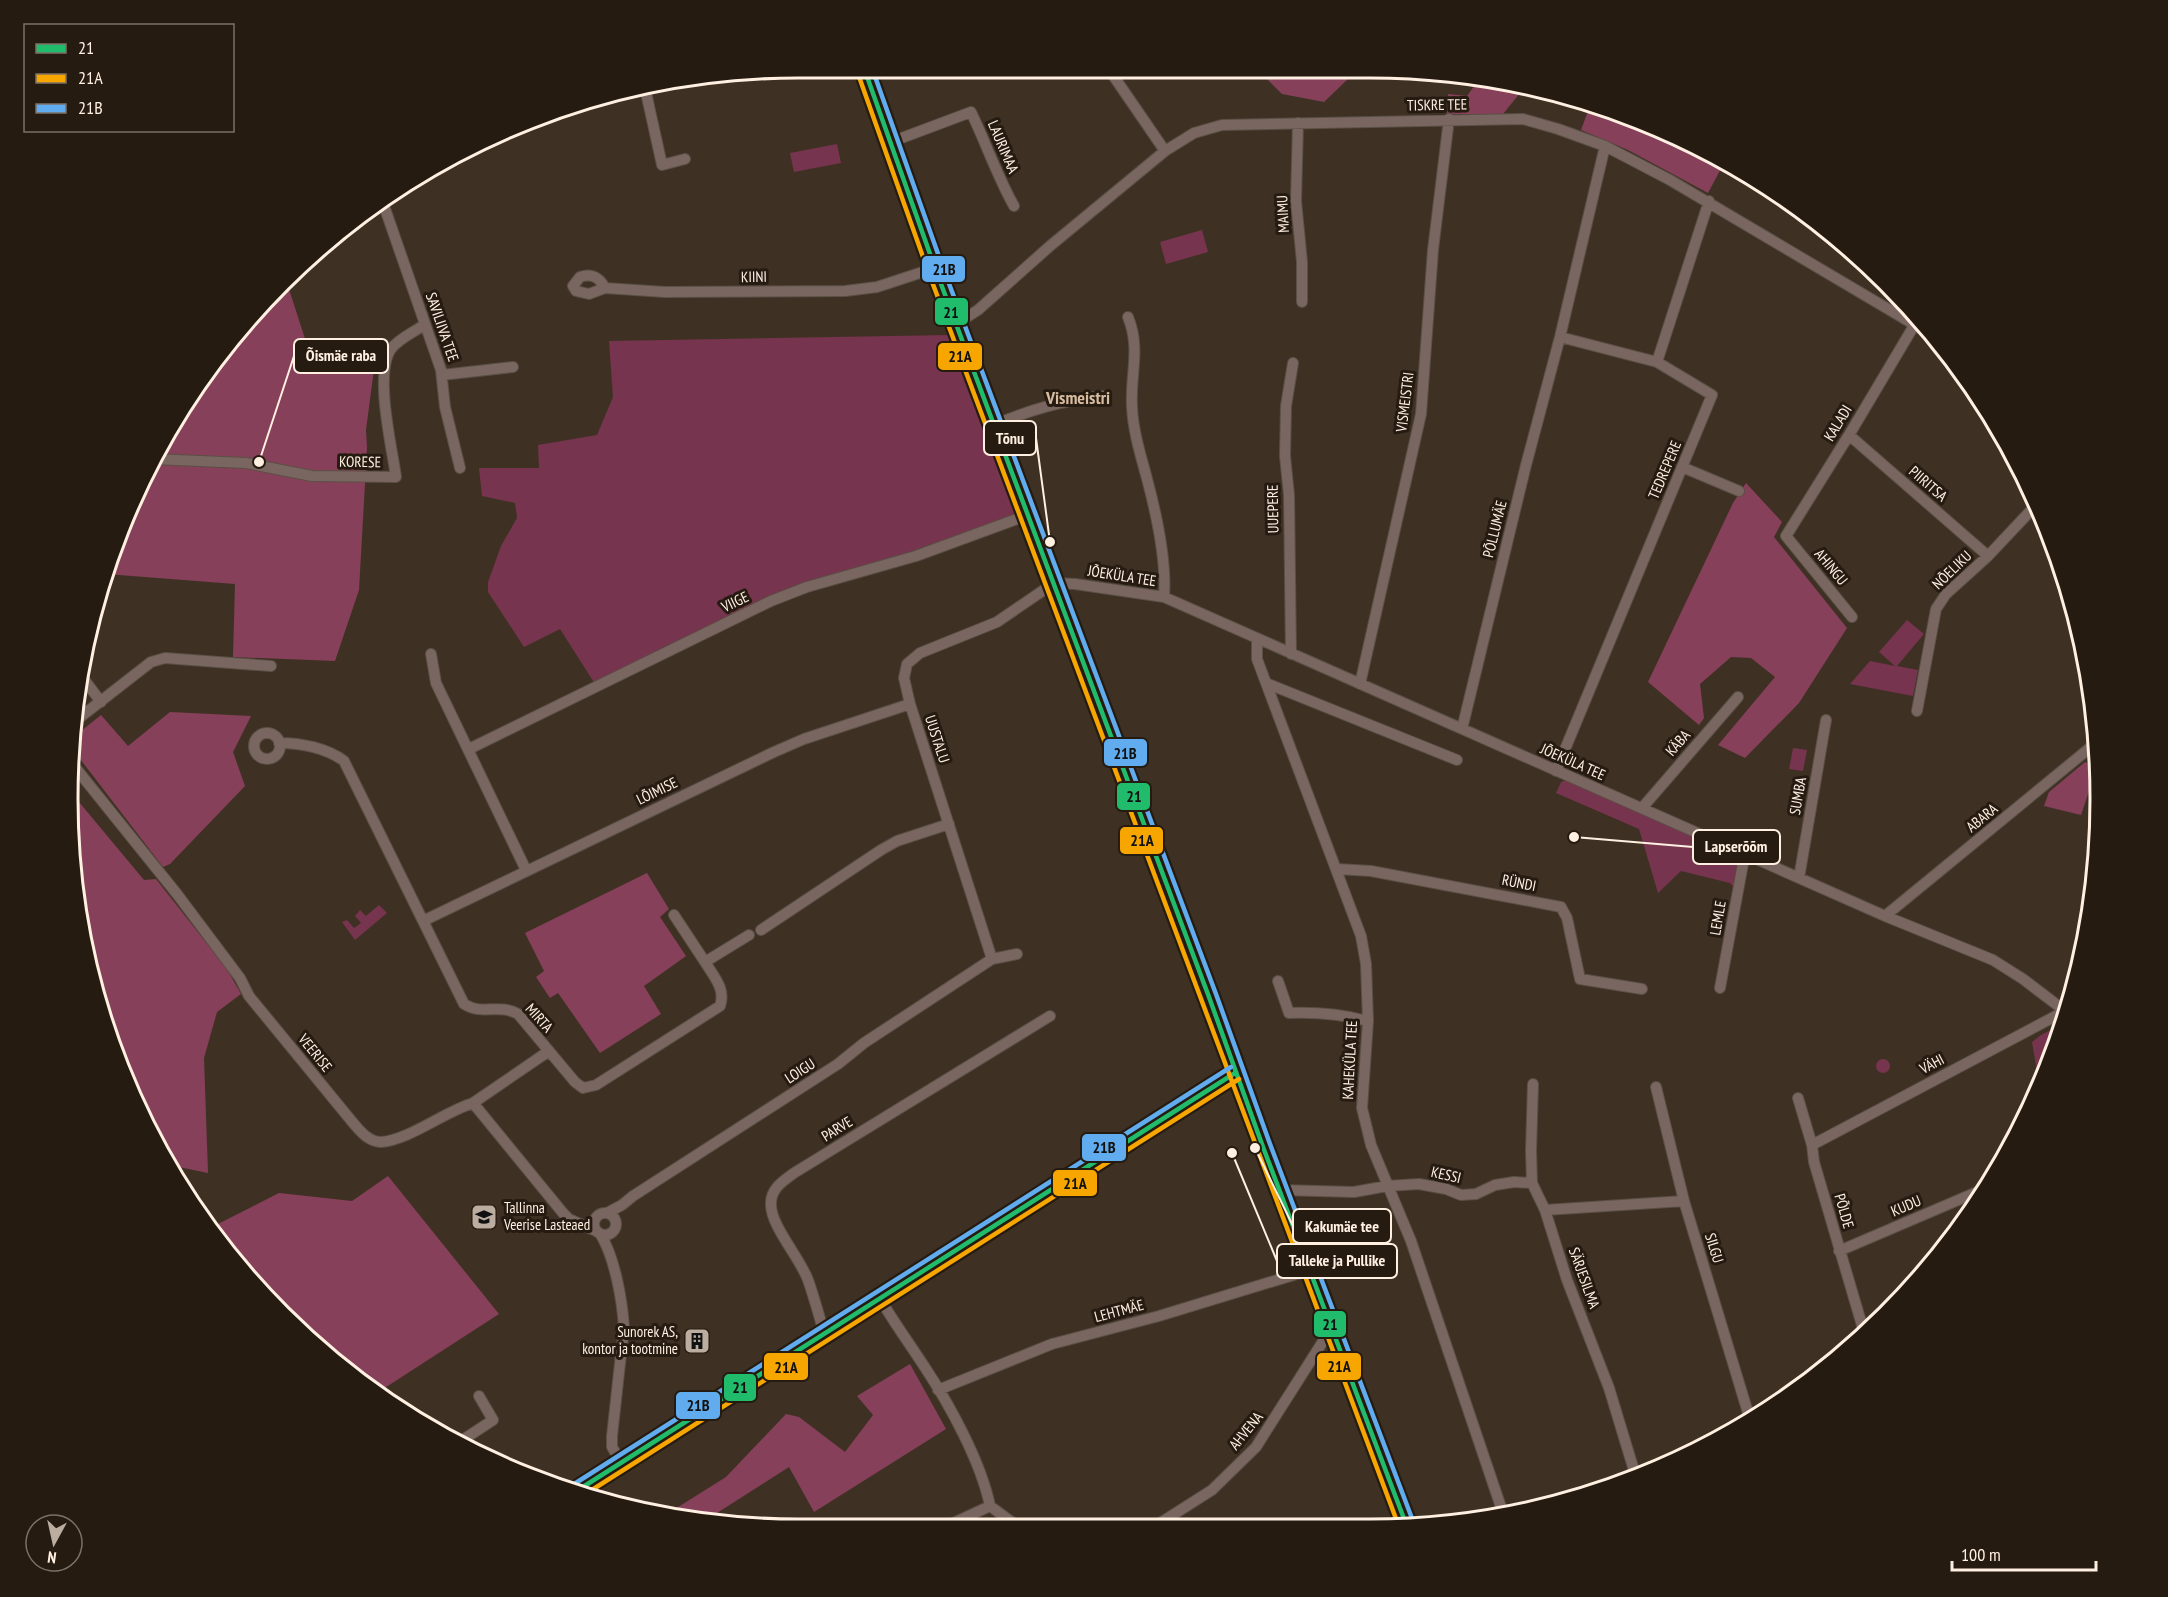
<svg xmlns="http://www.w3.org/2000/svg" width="2168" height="1597" font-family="'PT Sans Narrow',sans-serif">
<rect width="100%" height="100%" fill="#3e3124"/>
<!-- green -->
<path fill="#77344e" d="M837,144l4,19 -47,9 -4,-19z
M1202,230l6,22 -42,12 -6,-22z
M950,335l69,180 -88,32 -96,29 -240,108 -35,-55 -36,18 -36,-55v-10l13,-36 16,-28 -2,-15 -33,-7 -3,-28h60l-1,-23 59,-10 16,-38 -4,-56z
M1907,620l17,14 -27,32 21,4 -5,26 -63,-12 20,-23 25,5 -16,-14z
M1793,748l14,2 -4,21 -14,-2z
M1566,780l173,77 -4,32 -5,-6 -49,-12 -23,22 -19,-64 -83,-36 5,-11z
M379,905l8,8 -32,27 -13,-18 5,-2 7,8 7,-5 -6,-7 5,-6 6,6z
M2064,1023l-2,10 -23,50 -7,-41 9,-7z
M1876 1066a7 7 0 1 1 14 0a7 7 0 1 1-14 0Z"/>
<!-- forest -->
<path fill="#87405a" d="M1256,68h94v9l-26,25 -42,-8z
M1477,82l47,6 -21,26h-56l1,-20 19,2z
M1591,103l59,20 74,40 -16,30 -80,-43 -47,-20z
M287,283l21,65 69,-2 -11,84 1,18 -8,142 -24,71 -102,-4 2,-73 -129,-10 37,-99 106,-158z
M1746,483l36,39 -8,15 73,91 -48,75 -54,55 -27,-13 57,-68 -24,-19 -20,-1 -31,27 4,34 -5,7 -51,-43 85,-179z
M170,712l81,4 -18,36 12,34 -75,78 -7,3 -86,-112 -1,-20 25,-20 27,31z
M2085,762l12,5 -16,48 -37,-9 5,-14z
M74,796l70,84 12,-1 71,90 14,25 -24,18 -13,46 4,115 -34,-7 -51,-88 -49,-184z
M647,873l22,36 -9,8 26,39 -42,30 17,28 -61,39 -42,-60 -8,5 -14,-21 8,-6 -19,-38z
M388,1176l111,138 -119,77 -63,-43 -98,-104 -9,-16 69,-35 73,8z
M910,1364l36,65 -132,83 -25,-45 -72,46 6,10 -56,-9 59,-37 60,-63 13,3 46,35 28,-37 -16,-19z"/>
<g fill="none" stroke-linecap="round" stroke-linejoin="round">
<!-- stream -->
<path stroke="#162805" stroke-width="3" d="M1274,68c18,11 37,6 57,0"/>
<!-- minor casing -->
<g stroke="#5a5045" stroke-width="12">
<path id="minor" d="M1108,68l57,83
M645,88l17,77 23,-6
M1298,123l-2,78 6,61v40
M891,142l80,-30c15,31 26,64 43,94
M382,200l59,170 4,37 15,61
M605,288c-6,-11 -13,-15 -25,-11l-7,9 3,5 13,3 16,-6 60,4 180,-1 32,-4 58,-19
M1128,317c13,32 2,57 4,90 1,23 8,46 14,68 10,37 21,84 18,122
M956,324l22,-14 72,-64 115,-95 29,-18 28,-8 301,-6 35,10 47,17 65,34 262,155
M1560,337l97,25
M442,375l71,-8
M994,425c38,-16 67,-24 108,-29
M1849,435l139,121
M153,459l93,4 66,13 84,1c-4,-30 -22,-103 -5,-128 7,-10 23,-17 33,-24
M1682,467l57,24
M1852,617l-66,-81 63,-101 66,-111
M1257,639v20l104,277 5,28 2,57 -6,87 9,37 40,96 92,272
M431,654l5,29 90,187
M1291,654l-2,-159 -4,-39 1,-50 7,-43
M80,674l21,28
M1266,683l191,77
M1360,684l61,-270 12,-164 16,-131
M1917,711l19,-102 10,-15 42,-38 48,-51
M74,722l77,-60 14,-4 106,8
M1462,729l64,-264 34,-128 45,-191
M254 746a13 13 0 1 1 26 0a13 13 0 1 1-26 0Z
M279,743c22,0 48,5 65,18l120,243c19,12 34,-1 54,10l57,68 8,6 13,-3 124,-79c6,-17 -6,-29 -15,-44l44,-27
M469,749l302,-148 36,-14 109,-31 112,-41
M74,766l103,128 63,84 9,18 105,128c7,8 15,18 27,18 28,-2 63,-30 92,-39l90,110 6,6 27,12
M1556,771l156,-376 -55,-33 52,-161
M1642,808l96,-111
M1337,869l34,2 190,36 6,11 13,61 62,10
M1799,878l27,-158
M674,915l31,47
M1885,916l212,-174
M423,921l351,-169 30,-13 106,-35
M761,930l120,-80 16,-9 52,-17
M992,959l-82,-255 -6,-26 3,-14 13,-11 77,-31 57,-39 21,1 89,13 721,319 108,44 30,19 42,32
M1278,981l11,32c28,-1 52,1 79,8
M1720,988l25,-135
M1533,1084l-2,67 1,32 13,27 22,70 42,108 27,89
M1656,1087l28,114 65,215
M1798,1098l14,47 2,17 50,170
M473,1103l76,-52
M1812,1145l255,-135
M1280,1190l74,2 33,-6 32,-2 27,5 15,6 15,-1 19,-9 19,-3 18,1
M1545,1210l139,-9
M594 1224a11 11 0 1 1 22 0a11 11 0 1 1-22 0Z
M607,1213l15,-8 11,-9 205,-132 26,-21 128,-84 25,-5
M601,1235c14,24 21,64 23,92l-12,109v11l9,15
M1839,1251l145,-62
M879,1297c14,24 30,46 45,69 26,39 57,96 66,140l27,20
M824,1333c-5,-18 -10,-36 -16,-53 -8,-22 -37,-54 -37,-75 -1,-16 12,-24 23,-32l256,-157
M938,1390l114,-46 107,-28 151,-46
M458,1443l35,-23 -14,-24
M1157,1525l55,-35 44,-43 71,-112 6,-3
M945,1527l45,-21"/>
</g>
<!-- tertiary casing -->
<g stroke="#5a5045" stroke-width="15">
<path id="tertiary" d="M864,68l71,200 274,729 54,150 143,377
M575,1492l660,-419"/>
</g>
<!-- minor -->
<use href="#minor" stroke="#7a6660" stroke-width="10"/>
<!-- tertiary -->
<use href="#tertiary" stroke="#7a6660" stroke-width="14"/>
<!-- bus-1 casing -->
<g stroke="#261b11" stroke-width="9">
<path id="bus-1" d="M864,68l71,200 274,729 54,150 143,377
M575,1492l660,-419"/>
</g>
<!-- bus-2 casing -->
<g stroke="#261b11" stroke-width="9">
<path id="bus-2" d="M857,71l71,200 470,1253
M584,1495l655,-416"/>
</g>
<!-- bus-3 casing -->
<g stroke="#261b11" stroke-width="9">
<path id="bus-3" d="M872,68l70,197 274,729 54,150 143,377
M571,1486l660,-419"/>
</g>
<!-- bus-1 -->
<use href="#bus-1" stroke="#20bc6c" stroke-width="4.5"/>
<!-- bus-2 -->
<use href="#bus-2" stroke="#f7a600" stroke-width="4.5"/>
<!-- bus-3 -->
<use href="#bus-3" stroke="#60acee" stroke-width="4.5"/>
</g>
<!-- icons -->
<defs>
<g id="school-square" transform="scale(1.35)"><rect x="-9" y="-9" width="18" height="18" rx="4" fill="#bbada0" stroke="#261b11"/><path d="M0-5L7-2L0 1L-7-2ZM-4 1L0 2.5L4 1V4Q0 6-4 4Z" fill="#111"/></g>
<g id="building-square" transform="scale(1.35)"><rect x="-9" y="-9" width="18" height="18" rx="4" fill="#bbada0" stroke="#261b11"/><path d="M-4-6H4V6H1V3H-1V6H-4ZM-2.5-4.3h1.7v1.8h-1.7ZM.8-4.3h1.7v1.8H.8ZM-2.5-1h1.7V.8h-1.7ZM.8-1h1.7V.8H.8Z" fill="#111"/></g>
</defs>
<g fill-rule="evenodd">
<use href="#school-square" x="484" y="1217"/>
<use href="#building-square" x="697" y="1341"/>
</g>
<g text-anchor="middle" stroke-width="6" stroke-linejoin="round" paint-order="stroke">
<!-- street labels -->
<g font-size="15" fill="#fff0e2" stroke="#261b11">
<text transform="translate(1437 105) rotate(-1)" y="5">TISKRE TEE</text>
<text transform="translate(1003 147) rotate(67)" y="5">LAURIMAA</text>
<text transform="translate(1283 214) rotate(-93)" y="5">MAIMU</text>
<text transform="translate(754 277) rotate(-1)" y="5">KIINI</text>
<text transform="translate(442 327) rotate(71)" y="5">SAVILIIVA TEE</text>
<text transform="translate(1405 402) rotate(-83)" y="5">VISMEISTRI</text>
<text transform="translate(1838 423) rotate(-59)" y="5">KALADI</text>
<text transform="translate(360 462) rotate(1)" y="5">KORESE</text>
<text transform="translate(1665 470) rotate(-67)" y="5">TEDREPERE</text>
<text transform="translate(1928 484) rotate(41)" y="5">PIIRITSA</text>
<text transform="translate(1273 509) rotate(-91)" y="5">UUEPERE</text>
<text transform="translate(1495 529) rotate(-76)" y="5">PÕLLUMÄE</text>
<text transform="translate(1831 567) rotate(50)" y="5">AHINGU</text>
<text transform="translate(1952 570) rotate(-44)" y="5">NÕELIKU</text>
<text transform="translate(1122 576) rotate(9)" y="5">JÕEKÜLA TEE</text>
<text transform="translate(735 602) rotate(-26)" y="5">VIIGE</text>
<text transform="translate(937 739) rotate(72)" y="5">UUSTALU</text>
<text transform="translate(1678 743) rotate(-49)" y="5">KÄBA</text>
<text transform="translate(1573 762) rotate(24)" y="5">JÕEKÜLA TEE</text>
<text transform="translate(657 791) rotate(-26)" y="5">LÕIMISE</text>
<text transform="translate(1798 796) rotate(-80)" y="5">SUMBA</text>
<text transform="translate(1982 818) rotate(-39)" y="5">ABARA</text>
<text transform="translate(1519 883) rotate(11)" y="5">RÜNDI</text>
<text transform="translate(1718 918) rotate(-80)" y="5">LEMLE</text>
<text transform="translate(539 1018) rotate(48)" y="5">MIRTA</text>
<text transform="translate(315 1053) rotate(51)" y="5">VEERISE</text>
<text transform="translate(1350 1060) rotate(-87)" y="5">KAHEKÜLA TEE</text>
<text transform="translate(1932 1064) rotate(-28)" y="5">VÄHI</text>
<text transform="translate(800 1071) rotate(-33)" y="5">LOIGU</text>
<text transform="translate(837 1129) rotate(-32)" y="5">PARVE</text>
<text transform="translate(1446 1175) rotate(13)" y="5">KESSI</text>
<text transform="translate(1906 1206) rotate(-23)" y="5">KUDU</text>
<text transform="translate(1844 1211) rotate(74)" y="5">PÕLDE</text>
<text transform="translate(1714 1248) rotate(73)" y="5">SILGU</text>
<text transform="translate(1584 1278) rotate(70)" y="5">SÄRJESILMA</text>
<text transform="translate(1119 1311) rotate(-15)" y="5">LEHTMÄE</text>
<text transform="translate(1246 1431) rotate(-51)" y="5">AHVENA</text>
</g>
<!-- poi labels -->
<g font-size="15" fill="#fff0e2" stroke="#261b11" text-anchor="start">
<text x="504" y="1213">Tallinna<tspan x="504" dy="17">Veerise Lasteaed</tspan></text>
<text x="678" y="1337" text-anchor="end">Sunorek AS,<tspan x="678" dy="17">kontor ja tootmine</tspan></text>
</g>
<!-- quarter labels -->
<g font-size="18" font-weight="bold" fill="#d8bca1" stroke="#261b11">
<text x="1078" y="404">Vismeistri</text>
</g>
</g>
<!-- crop -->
<path d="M0 0H2168V1597H0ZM798 78H1370A720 720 0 0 1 2090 798V799A720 720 0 0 1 1370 1519H798A720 720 0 0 1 78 799V798A720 720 0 0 1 798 78Z" fill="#261b11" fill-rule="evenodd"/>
<path fill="none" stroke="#fff0e2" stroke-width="3" d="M798 78H1370A720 720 0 0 1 2090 798V799A720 720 0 0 1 1370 1519H798A720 720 0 0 1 78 799V798A720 720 0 0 1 798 78Z"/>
<!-- callouts -->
<path fill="none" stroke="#fff0e2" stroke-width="2" d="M259 462L294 356M1050 542L1036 438M1574 837L1693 847M1255 1148L1293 1226M1232 1153L1277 1261"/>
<g fill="#fff0e2" stroke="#261b11" stroke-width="2">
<circle cx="259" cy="462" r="6"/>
<circle cx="1050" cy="542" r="6"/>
<circle cx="1574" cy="837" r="6"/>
<circle cx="1255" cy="1148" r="6"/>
<circle cx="1232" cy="1153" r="6"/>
</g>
<g fill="#261b11" stroke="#fff0e2" stroke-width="2">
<rect x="294" y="339" width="94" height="34" rx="6"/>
<rect x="984" y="421" width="52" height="34" rx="6"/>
<rect x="1693" y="830" width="87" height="34" rx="6"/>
<rect x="1293" y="1209" width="98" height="34" rx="6"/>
<rect x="1277" y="1244" width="120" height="34" rx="6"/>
</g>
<g font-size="16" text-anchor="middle" font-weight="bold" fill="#fff0e2">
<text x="341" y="361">Õismäe raba</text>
<text x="1010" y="444">Tõnu</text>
<text x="1736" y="852">Lapserõõm</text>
<text x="1342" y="1232">Kakumäe tee</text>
<text x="1337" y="1266">Talleke ja Pullike</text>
</g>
<g stroke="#261b11" stroke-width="2">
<rect x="921" y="255" width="45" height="28" rx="6" fill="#60acee"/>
<rect x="934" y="297" width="35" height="29" rx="6" fill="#20bc6c"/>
<rect x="937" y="342" width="46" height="29" rx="6" fill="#f7a600"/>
<rect x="1103" y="738" width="45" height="29" rx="6" fill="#60acee"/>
<rect x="1116" y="782" width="35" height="29" rx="6" fill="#20bc6c"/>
<rect x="1119" y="826" width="45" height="29" rx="6" fill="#f7a600"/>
<rect x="1081" y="1133" width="46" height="29" rx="6" fill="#60acee"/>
<rect x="1052" y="1169" width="46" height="28" rx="6" fill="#f7a600"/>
<rect x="1313" y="1310" width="34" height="28" rx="6" fill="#20bc6c"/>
<rect x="1316" y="1352" width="46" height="29" rx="6" fill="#f7a600"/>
<rect x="763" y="1352" width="46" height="29" rx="6" fill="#f7a600"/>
<rect x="723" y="1373" width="34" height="29" rx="6" fill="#20bc6c"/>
<rect x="675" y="1391" width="46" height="29" rx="6" fill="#60acee"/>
</g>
<g font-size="16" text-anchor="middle" font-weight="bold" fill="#111">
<text x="944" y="275">21B</text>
<text x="951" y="318">21</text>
<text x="960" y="362">21A</text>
<text x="1125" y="759">21B</text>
<text x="1134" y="802">21</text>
<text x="1142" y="846">21A</text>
<text x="1104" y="1153">21B</text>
<text x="1075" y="1189">21A</text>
<text x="1330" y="1330">21</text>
<text x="1339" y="1372">21A</text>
<text x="786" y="1373">21A</text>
<text x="740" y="1393">21</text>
<text x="698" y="1411">21B</text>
</g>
<!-- legend -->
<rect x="24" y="24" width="210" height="108" fill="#261b11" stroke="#7d7065" stroke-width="1.5"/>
<rect x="36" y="44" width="30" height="9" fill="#20bc6c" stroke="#7d7065" stroke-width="1.5"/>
<text x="78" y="54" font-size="18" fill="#fff0e2">21</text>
<rect x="36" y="74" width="30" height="9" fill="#f7a600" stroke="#7d7065" stroke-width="1.5"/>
<text x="78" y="84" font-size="18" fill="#fff0e2">21A</text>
<rect x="36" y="104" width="30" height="9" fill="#60acee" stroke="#7d7065" stroke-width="1.5"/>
<text x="78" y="114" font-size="18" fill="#fff0e2">21B</text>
<!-- north arrow -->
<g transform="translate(54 1543) rotate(188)"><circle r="28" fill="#261b11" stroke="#7d7065" stroke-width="1.5"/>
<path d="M0-4.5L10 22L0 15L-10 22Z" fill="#bbada0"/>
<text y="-9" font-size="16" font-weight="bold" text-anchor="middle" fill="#fff0e2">N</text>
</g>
<!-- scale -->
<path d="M1952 1561v9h144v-9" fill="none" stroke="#fff0e2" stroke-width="3"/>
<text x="1961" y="1561" font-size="18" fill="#fff0e2" stroke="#261b11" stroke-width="4.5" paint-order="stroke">100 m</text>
</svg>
